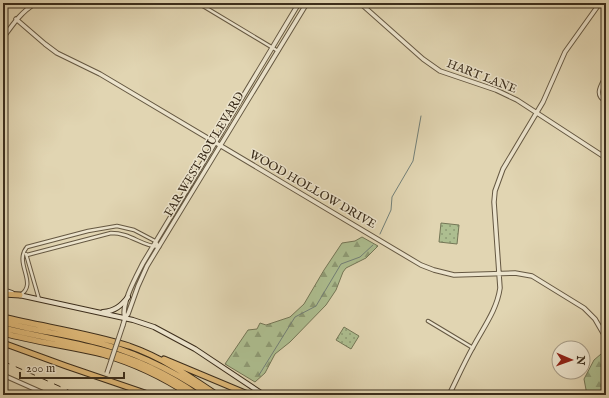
<svg xmlns="http://www.w3.org/2000/svg" width="609" height="398" font-family="'IM FELL English',serif">
<defs>
<pattern id="forest-firs" width="22" height="20" patternUnits="userSpaceOnUse"><rect width="22" height="20" fill="#adbe90"/><path d="M5 1l3.5 6h-7zM16 11l3.5 6h-7z" fill="#8e9b75"/></pattern>
<pattern id="park-dots" width="8" height="8" patternUnits="userSpaceOnUse"><rect width="8" height="8" fill="#adbe90"/><path d="M2 2h.1M6 6h.1" fill="none" stroke="#8e9b75" stroke-width="1.8" stroke-linecap="round"/></pattern>
</defs>
<rect width="100%" height="100%" fill="#e1d5b2"/>
<filter id="stains"><feTurbulence type="fractalNoise" baseFrequency=".005" numOctaves="4"/><feColorMatrix values="0 0 0 0 .2 0 0 0 0 .09 0 0 0 0 .02 0 0 0 .5 -.17"/></filter>
<radialGradient id="worn" r=".72"><stop offset=".6" stop-color="#630" stop-opacity="0"/><stop offset="1" stop-color="#630" stop-opacity=".3"/></radialGradient>
<!-- forest -->
<path fill="url(#forest-firs)" stroke="#747656" d="M362,237l16,9 -12,12 -20,10 -3,4 -7,18 -10,15 -36,37 -15,12 -10,19 -10,9 -30,-18 23,-34 9,-1 3,-6 6,2 24,-8 14,-13 20,-34 18,-27 13,-2z
M601,354h4l1,5v36h-19l-3,-16 10,-19z"/>
<!-- park -->
<path fill="url(#park-dots)" stroke="#747656" d="M441,223l18,2 -2,19 -18,-2z
M344,327l15,9 -8,13 -15,-9z"/>
<g fill="none" stroke-linecap="round" stroke-linejoin="round">
<!-- stream -->
<path stroke="#738078" stroke-width="1" d="M380,234l11,-24 1,-13 21,-36 8,-45
M259,375l36,-58 21,-11 25,-42 19,-7 13,-12
M604,395l2,-6"/>
<!-- minor casing -->
<g stroke="#655842" stroke-width="4.5">
<path id="minor" d="M198,3l80,48
M606,75c-5,10 -13,20 0,27
M26,254l13,45
M27,255l84,-22c20,0 30,13 48,14
M20,295c19,-11 -7,-32 7,-48l61,-16 29,-5 17,4 21,11 4,6
M428,321l45,27"/>
</g>
<!-- tertiary casing -->
<g stroke="#655842" stroke-width="5.5">
<path id="tertiary" d="M360,3l63,56 17,12 56,19 21,10 89,58
M16,19l29,25 12,9 43,21 321,191 13,5 20,5 61,-2 17,3 52,32 11,11 11,19
M3,38c10,-14 18,-26 33,-35
M125,318c-5,-13 12,-43 18,-55l156,-260
M123,325l2,-7 3,-4 10,-28 9,-20 160,-263
M3,375l45,20
M449,395c8,-16 15,-32 24,-48 10,-19 24,-37 27,-59l-6,-86 1,-11 8,-22 40,-67 22,-50 35,-49"/>
</g>
<!-- secondary casing -->
<g stroke="#3c2e1c" stroke-width="6">
<path id="secondary" d="M3,290l9,3
M19,295l114,25 21,7 41,22 69,46
M103,312c12,-1 18,-6 25,-15"/>
</g>
<!-- motorway casing -->
<g stroke="#3c2e1c" stroke-width="7">
<path id="motorway" d="M3,294l17,1
M3,317c41,10 85,16 126,29 32,11 60,30 88,49
M3,322c27,8 56,11 84,18 45,10 84,29 122,55
M3,328c33,8 66,13 99,22 35,9 67,25 96,45
M3,333c32,9 66,13 99,21 31,9 61,23 88,41
M3,343l63,23 85,29
M164,359l86,36"/>
</g>
<!-- minor -->
<use href="#minor" stroke="#ece4cd" stroke-width="2.5"/>
<!-- tertiary -->
<use href="#tertiary" stroke="#ece4cd" stroke-width="3.5"/>
<!-- secondary -->
<use href="#secondary" stroke="#ece4cd" stroke-width="4"/>
<!-- motorway -->
<use href="#motorway" stroke="#e0ba79" stroke-width="5"/>
<!-- rail -->
<path stroke="#3c2e1c" stroke-width="1" stroke-dasharray="7 7" stroke-linecap="butt" d="M3,361l76,34"/>
<!-- tertiary-bridge casing -->
<g stroke="#655842" stroke-width="5.5" stroke-linecap="butt">
<path id="tertiary-bridge" d="M107,373l16,-48"/>
</g>
<!-- tertiary-bridge -->
<use href="#tertiary-bridge" stroke="#ece4cd" stroke-width="3.5"/>
</g>
<g text-anchor="middle" stroke-width="3" stroke-linejoin="round" paint-order="stroke">
<!-- street labels -->
<g font-size="12" fill="#3c2e1c" stroke="#ece4cd">
<text transform="translate(482 76) rotate(21)" y="4">HART LANE</text>
<text transform="translate(204 154) rotate(-59)" y="4">FAR WEST BOULEVARD</text>
<text transform="translate(313 189) rotate(30)" y="4">WOOD HOLLOW DRIVE</text>
</g>
</g>
<!-- margin -->
<rect width="609" height="398" fill="none" stroke="#e1d5b2" stroke-width="16"/>
<rect x="4" y="4" width="601" height="390" fill="none" stroke="#3c2e1c" stroke-width="2"/>
<rect x="8" y="8" width="593" height="382" fill="none" stroke="#3c2e1c"/>
<!-- north arrow -->
<g transform="translate(571 360) rotate(92)"><circle r="19" fill="#ece4cd" stroke="#a69b86"/>
<path d="M0-3L7 15L0 10L-7 15Z" fill="#8f2418"/>
<text y="-6" font-size="11" font-weight="bold" text-anchor="middle" fill="#3c2e1c">N</text>
</g>
<!-- scale -->
<path d="M20 372v6h104v-6" fill="none" stroke="#3c2e1c" stroke-width="2"/>
<text x="26" y="372" font-size="12" fill="#3c2e1c" stroke="#ece4cd" stroke-width="3" paint-order="stroke">200 m</text>
<rect width="100%" height="100%" filter="url(#stains)"/>
<rect width="100%" height="100%" fill="url(#worn)"/>
</svg>
